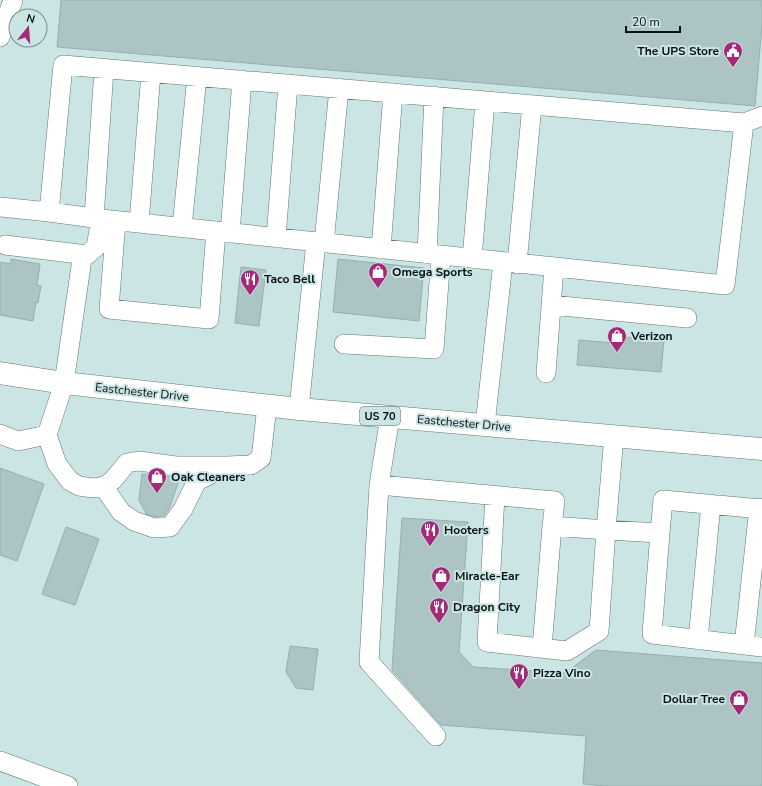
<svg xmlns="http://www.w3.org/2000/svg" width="762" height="786" font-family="'Nunito Sans',sans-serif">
<rect width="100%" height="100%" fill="#cbe4e4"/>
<!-- building -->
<path fill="#acc4c4" stroke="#96aeae" d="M61,0h701v25l-7,81 -698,-59z
M11,259l29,5 -3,21 4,1 -3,17 -2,-1 -3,19 -33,-6v-53l11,2z
M338,259l86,9 -5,53 -86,-9z
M241,267l25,3 -7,56 -24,-3z
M625,337l39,3 -3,32 -84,-7 2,-25 46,4z
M0,468l44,16 -27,77 -17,-6z
M142,474l38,4 -11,31 -5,7 -8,1 -10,-3 -7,-14z
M402,518l66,4 -9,130 14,15 92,6 31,-23 166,13v123h-158l-21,-2 3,-48 -145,-11 -49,-55z
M66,527l33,12 -24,66 -33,-11z
M290,646l28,3 -5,41 -17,-2 -10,-16z"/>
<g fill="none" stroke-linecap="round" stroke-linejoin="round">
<!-- minor casing -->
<g stroke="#5f7676" stroke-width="20">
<path id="minor" d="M0,37l13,-37
M0,207l49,5 52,7 624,66 19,-162 18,-7
M49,212l14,-147 681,58
M94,218l10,-149
M116,221l-7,88 100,10 7,-88
M139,223l12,-150
M182,227l15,-151
M230,233l12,-153
M276,238l12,-154
M324,243l15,-155
M5,245l82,10
M381,249l12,-156
M427,254l7,-158
M472,259l13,-158
M517,264l15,-159
M551,305l136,13
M344,344l90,5 7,-94
M546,373l8,-106
M299,409l17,-167
M390,417l-11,68 -10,177 67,74
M485,425l18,-163
M0,434l18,7 29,-6 17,-52 18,-124 14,-12 5,-28
M47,435l10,29 13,17 9,5 14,2 12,-2 8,-6 14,-17 12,-2 37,5h51l-30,15 -14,28 -13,18 -16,1 -20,-7 -13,-9 -18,-26
M227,466l24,-1 10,-7 6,-52
M379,485l176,16 -3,25 54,4 8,-94
M495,496l-8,146 80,9 32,-20 7,-101 54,3 3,-33 99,9
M660,533l-8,101 110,13
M698,640l13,-136
M744,645l15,-137
M542,648l10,-122
M0,761l68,25"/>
</g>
<!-- major casing -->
<g stroke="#5f7676" stroke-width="23">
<path id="major" d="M0,373l64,10 235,26 463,40"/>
</g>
<!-- minor -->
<use href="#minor" stroke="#fff" stroke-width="19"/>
<!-- major -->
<use href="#major" stroke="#fff" stroke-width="22"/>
</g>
<!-- icons -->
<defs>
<g id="civic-pin" transform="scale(1)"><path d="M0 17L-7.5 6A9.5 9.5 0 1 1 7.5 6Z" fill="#a52879" stroke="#cbe4e4"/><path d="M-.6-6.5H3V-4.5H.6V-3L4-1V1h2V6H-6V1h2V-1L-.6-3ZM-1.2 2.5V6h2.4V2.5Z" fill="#fff"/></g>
<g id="shop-pin" transform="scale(1)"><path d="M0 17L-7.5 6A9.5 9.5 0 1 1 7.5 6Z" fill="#a52879" stroke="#cbe4e4"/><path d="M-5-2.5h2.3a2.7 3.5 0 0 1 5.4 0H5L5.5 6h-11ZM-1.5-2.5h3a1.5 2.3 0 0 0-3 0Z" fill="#fff"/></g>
<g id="restaurant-pin" transform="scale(1)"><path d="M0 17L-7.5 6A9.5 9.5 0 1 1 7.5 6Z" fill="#a52879" stroke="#cbe4e4"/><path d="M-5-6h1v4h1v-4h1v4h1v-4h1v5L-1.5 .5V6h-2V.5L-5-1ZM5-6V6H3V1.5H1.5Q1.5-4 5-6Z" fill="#fff"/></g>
</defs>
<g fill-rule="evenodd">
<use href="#civic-pin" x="733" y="51"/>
<use href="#shop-pin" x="378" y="272"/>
<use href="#restaurant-pin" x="250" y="279"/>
<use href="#shop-pin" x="617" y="336"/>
<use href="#shop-pin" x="157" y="477"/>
<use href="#restaurant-pin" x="430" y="530"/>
<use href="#shop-pin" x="441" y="576"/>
<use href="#restaurant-pin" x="439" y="607"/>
<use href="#restaurant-pin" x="519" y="673"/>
<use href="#shop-pin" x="739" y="699"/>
</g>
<g text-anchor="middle" stroke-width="4" stroke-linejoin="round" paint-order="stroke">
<!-- shield labels -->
<rect fill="#cbe4e4" stroke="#425050" stroke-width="1" x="360" y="407" width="40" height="18" rx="3"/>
<g font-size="11" font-weight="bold" fill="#071010">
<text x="380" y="420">US 70</text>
</g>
<!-- poi labels -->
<g font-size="12" font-weight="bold" fill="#071010" stroke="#cbe4e4" text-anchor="start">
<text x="719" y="55" text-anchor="end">The UPS Store</text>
<text x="392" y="276">Omega Sports</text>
<text x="264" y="283">Taco Bell</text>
<text x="631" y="340">Verizon</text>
<text x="171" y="481">Oak Cleaners</text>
<text x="444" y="534">Hooters</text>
<text x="455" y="580">Miracle-Ear</text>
<text x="453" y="611">Dragon City</text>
<text x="533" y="677">Pizza Vino</text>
<text x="725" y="703" text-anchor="end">Dollar Tree</text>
</g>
<!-- street labels -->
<g font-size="12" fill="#071010" stroke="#cbe4e4">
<text transform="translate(142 392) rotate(6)" y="4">Eastchester Drive</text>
<text transform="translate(464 423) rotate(5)" y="4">Eastchester Drive</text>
</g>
</g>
<!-- north arrow -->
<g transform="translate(28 28) rotate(17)"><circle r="19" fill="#cbe4e4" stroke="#7d8f8f"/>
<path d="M0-3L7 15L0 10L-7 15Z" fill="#a52879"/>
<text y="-6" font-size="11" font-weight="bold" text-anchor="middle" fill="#071010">N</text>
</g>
<!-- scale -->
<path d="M626 26v6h54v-6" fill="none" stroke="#071010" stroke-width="2"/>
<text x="632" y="26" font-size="12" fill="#071010" stroke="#cbe4e4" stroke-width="3" paint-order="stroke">20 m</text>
</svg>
